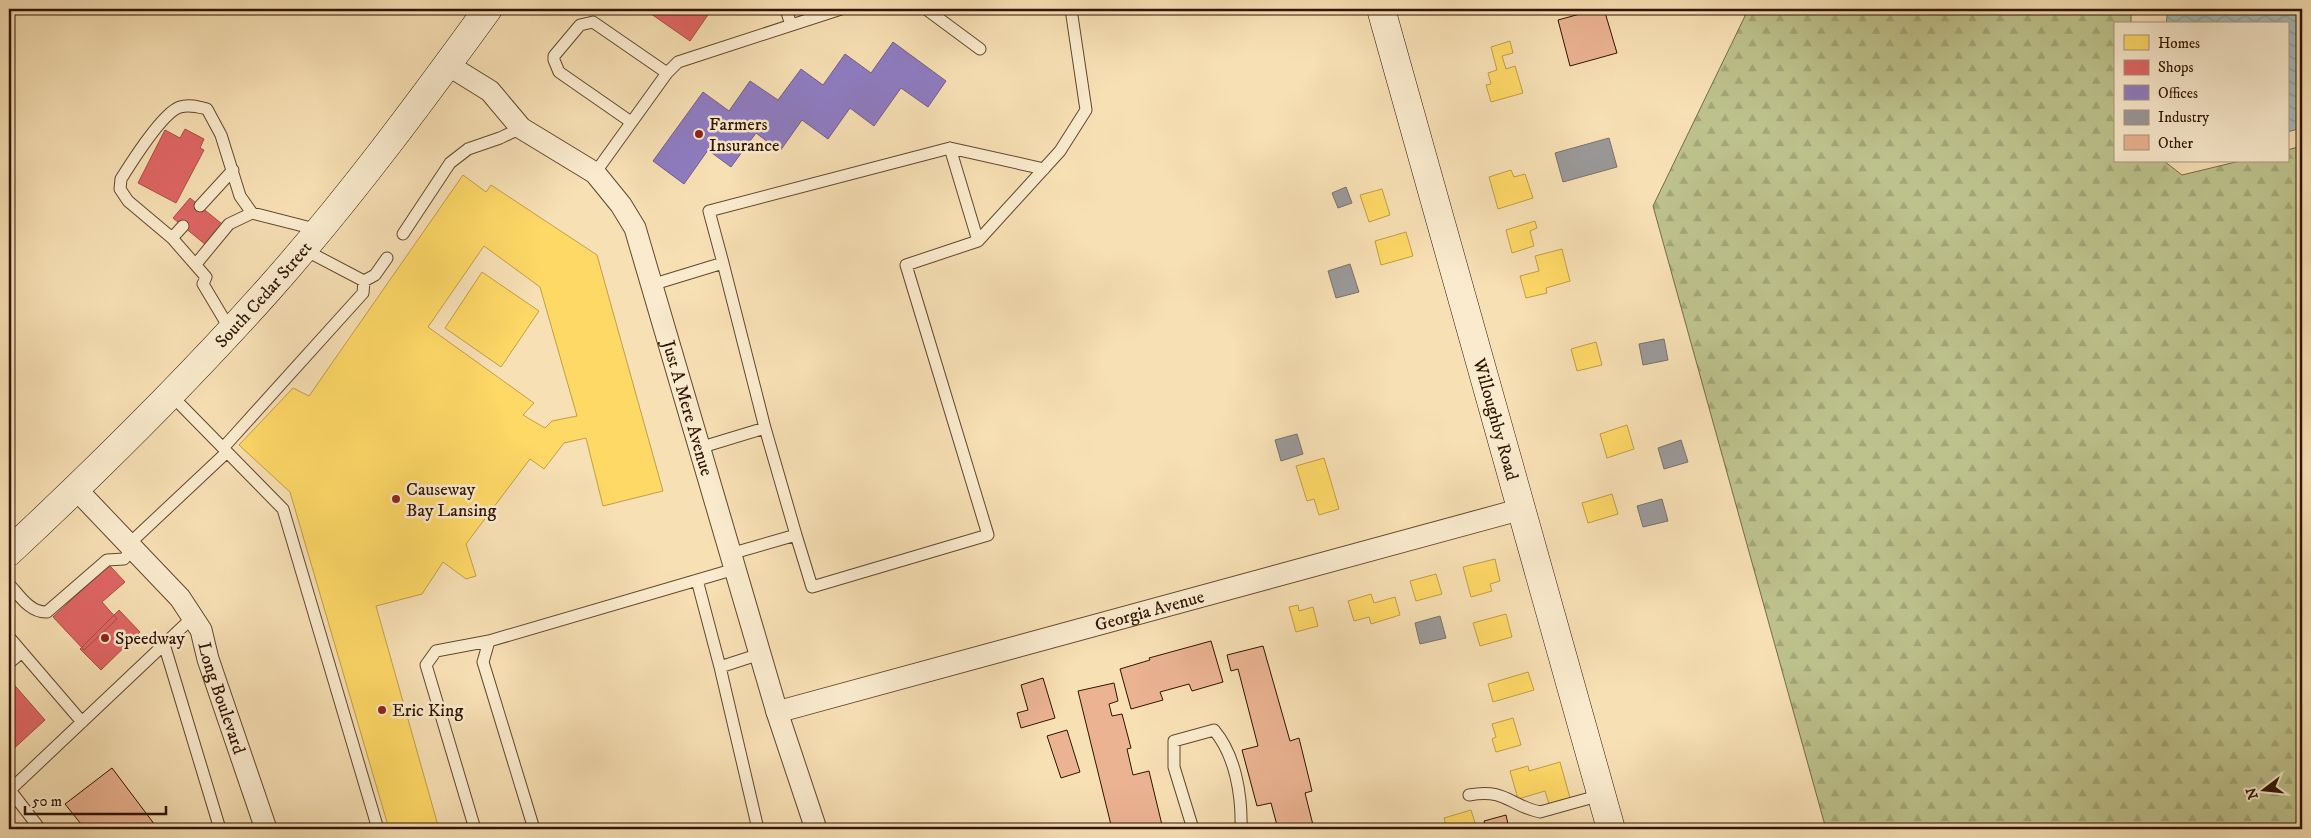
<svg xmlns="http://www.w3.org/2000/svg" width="2311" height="838" font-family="'IM FELL DW Pica',serif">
<defs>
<pattern id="forest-firs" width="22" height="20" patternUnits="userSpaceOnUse" patternTransform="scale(1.25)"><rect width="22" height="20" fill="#bdc28c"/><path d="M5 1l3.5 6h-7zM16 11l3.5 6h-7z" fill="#a3a677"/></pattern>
<pattern id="water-waves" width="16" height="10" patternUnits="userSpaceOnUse" patternTransform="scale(1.25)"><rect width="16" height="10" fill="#a2bab8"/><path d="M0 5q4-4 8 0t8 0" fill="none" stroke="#8c9f9c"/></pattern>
</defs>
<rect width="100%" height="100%" fill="#f7e0b4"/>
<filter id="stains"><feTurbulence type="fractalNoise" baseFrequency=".004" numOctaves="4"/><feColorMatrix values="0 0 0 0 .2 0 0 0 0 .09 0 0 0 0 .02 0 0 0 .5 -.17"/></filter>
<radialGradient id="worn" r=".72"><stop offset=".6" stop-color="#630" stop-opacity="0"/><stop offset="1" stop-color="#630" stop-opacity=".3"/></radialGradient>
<!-- forest -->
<path fill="url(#forest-firs)" stroke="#766b46" d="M1744,9h387v15h-16v137h49l18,14 58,-14h47v-11l15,-4v683h-476l-173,-623 92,-190z"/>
<!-- water -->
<path fill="url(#water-waves)" stroke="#74786e" d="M2168,9h134v119l-15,4v-108h-121z"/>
<!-- homes -->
<path fill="#ffd966" stroke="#c19e47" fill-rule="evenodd" d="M1510,41l3,12 -11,3 4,13 9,-3 8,27 -32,9 -5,-17 5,-1 -3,-11 9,-3 -6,-23z
M1511,170l3,7 11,-3 8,24 -35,11 -9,-32z
M463,175l23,17 5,-7 106,70 66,236 -60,15 -17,-68 -22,5 -20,26 -14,-10 -64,85 10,32 -10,3 -23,-17 -21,32 -46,12 63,223h-50l-99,-337 -51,-47 54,-57 16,8zM484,246l56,41 37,129 -25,5 -7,7 -22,-13 11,-12 -106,-76z
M1382,189l8,26 -21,7 -9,-27z
M1535,221l2,7 -7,3 4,15 -22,7 -6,-23z
M1406,232l7,24 -32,9 -6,-24z
M1562,249l8,32 -24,7 1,5 -21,5 -6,-22 19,-5 -4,-15z
M482,272l57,39 -38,56 -56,-39z
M1596,342l6,23 -25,6 -6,-22z
M1627,425l7,24 -27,9 -7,-24z
M1324,458l15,51 -20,6 -5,-16 -7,2 -11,-35z
M1612,494l6,20 -30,9 -6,-20z
M1495,559l5,22 -10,3 2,7 -21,6 -8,-30z
M1436,574l6,20 -26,7 -6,-20z
M1371,594l3,9 21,-6 5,18 -29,9 -2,-7 -15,4 -6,-20z
M1298,605l1,6 14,-4 5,19 -22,6 -7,-25z
M1506,614l6,23 -32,9 -7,-23z
M1528,672l6,18 -41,12 -5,-18z
M1513,718l8,27 -25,7 -4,-13 4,-2 -4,-13z
M1560,762l10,36 -21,6 -4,-13 -27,8 -8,-28 18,-5 1,5z
M1471,810l6,19h-30l-3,-11z"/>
<!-- shops -->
<path fill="#e06666" stroke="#ab4d47" d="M644,9h68l-22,32z
M185,129l19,10 -4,9 4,2 -28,53 -38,-20 27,-53 15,8z
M190,198l32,26 -16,21 -33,-27z
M109,565l16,17 -23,20 15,17 -33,31 -31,-33z
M119,610l21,22 -39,38 -21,-21z
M10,680l35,40 -36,33v-72z"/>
<!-- offices -->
<path fill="#8e7cc3" stroke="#725d88" d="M893,42l53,39 -18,26 -27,-19 -27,38 -24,-18 -22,31 -26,-19 -22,31 -24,-18 -25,34 -23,-17 -24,34 -31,-23 50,-69 26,19 21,-30 28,19 23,-31 22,16 22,-31 26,19z"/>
<!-- industry -->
<path fill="#999" stroke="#7a716b" d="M1609,138l8,29 -54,15 -8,-29z
M1346,187l6,16 -14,5 -6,-15z
M1350,264l9,28 -23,6 -8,-27z
M1664,339l4,21 -25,5 -4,-21z
M1297,434l6,20 -22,7 -6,-21z
M1681,440l7,22 -24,7 -6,-21z
M1662,499l6,22 -25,6 -6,-21z
M1440,616l6,22 -26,6 -5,-21z"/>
<!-- building -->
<path fill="#ebb392" stroke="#301400" d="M1598,9h6l13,44 -47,13 -12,-46z
M1211,641l12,41 -31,9 -3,-7 -29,8 3,8 -32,9 -11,-40 30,-9 -1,-2z
M1263,646l27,95 9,-3 13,53 -7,2 9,36h-36l-7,-26 -14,3 -15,-56 16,-4 -20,-77 -7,2 -4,-16z
M1043,678l12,40 -34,10 -4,-15 11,-3 -7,-25z
M1114,683l4,18 -9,3 3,12 10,-2 9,34 -4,1 6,26 16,-4 13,54 -9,2 1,2h-42l-34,-138z
M1067,730l13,42 -19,6 -14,-42z
M112,768l46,61h-73l-20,-25z
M1506,815l2,9 -22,5 -2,-8z"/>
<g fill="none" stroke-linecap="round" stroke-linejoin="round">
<!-- lane casing -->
<g stroke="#62472d" stroke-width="13">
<path id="lane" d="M786,9l5,16
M926,9l54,40
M631,122l-72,-50 -5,-12v-4l26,-31 13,-3 74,51
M950,148l94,21
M595,173l72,-100 11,-11 163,-53
M200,206l33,-36
M403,234l47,-71 18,-14 32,-11 21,-10
M172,238l11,-12
M978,241l82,-90 26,-41 -15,-101
M303,249l61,32 11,-6 12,-17
M723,263l42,165
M196,264l33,-40 23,-11
M651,285l72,-22 -14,-52 241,-63 28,93 -72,24 82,270 -176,52 -16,-52 -66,19
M231,331l-28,-47 3,-7 -34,-39 -44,-37 -8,-12 1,-10c10,-16 42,-67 59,-72 9,-3 19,0 27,2l14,26 19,61 12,17 67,17
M171,395l112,114 95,320
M223,448l140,-155 1,-12
M699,448l66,-20 31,107
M129,544l98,-92
M697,580l23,87 40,-13
M9,584c10,11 21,29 38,28l60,-52 17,-1 8,-10
M9,637l73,85
M164,644l56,185
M9,663l13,-11
M720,667l38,162
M1469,795c37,-7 41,11 71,17l61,-17
M40,829l-30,-39 183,-173
M475,829l-49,-164 10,-14 53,-10
M534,829l-51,-167 6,-21 246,-72
M1193,829l-19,-62v-26l40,-11c22,26 28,67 27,99"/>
</g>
<!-- street casing -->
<g stroke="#62472d" stroke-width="23">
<g id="street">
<path id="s1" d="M448,65l42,26 31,37 74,45 26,32 14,23 142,484 39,117"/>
<path id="s2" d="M76,489l104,109 21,32 7,29 58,170"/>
<path id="s3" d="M777,712l745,-203"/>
</g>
</g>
<!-- secondary casing -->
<g stroke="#301400" stroke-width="29">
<g id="secondary">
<path id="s4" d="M1381,9l230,820"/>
<path id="s5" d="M9,552c90,-84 178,-171 260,-263 79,-89 150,-185 219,-280"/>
</g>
</g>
<!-- lane -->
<use href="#lane" stroke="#faebce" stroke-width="11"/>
<!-- street -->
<use href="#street" stroke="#faebce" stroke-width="21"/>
<!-- secondary -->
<use href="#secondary" stroke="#faebce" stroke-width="28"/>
</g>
<!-- markers -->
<g fill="#8f2418" stroke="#faebce" stroke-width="2">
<circle cx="699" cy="134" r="5"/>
<circle cx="396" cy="499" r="5"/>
<circle cx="105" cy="638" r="5"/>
<circle cx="382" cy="710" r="5"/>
</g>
<g text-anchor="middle" stroke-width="5" stroke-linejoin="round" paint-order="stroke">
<!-- poi labels -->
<g font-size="18" fill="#301400" stroke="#faebce" text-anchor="start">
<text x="709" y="130">Farmers<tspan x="709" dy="21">Insurance</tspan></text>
<text x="406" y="495">Causeway<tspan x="406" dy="21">Bay Lansing</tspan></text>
<text x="115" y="644">Speedway</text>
<text x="392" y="716">Eric King</text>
</g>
<!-- street labels -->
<g font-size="18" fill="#301400" stroke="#faebce">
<text dy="6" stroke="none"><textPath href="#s5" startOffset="362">South Cedar Street</textPath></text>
<text dy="6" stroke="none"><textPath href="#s1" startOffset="440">Just A Mere Avenue</textPath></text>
<text dy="6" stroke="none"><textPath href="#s4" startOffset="426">Willoughby Road</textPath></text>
<text dy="6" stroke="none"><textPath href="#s3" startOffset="386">Georgia Avenue</textPath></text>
<text dy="6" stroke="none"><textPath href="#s2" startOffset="260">Long Boulevard</textPath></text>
</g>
</g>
<!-- margin -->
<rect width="2311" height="838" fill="none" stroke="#f7e0b4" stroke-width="30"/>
<rect x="10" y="10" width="2291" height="818" fill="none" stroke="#301400" stroke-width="2.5"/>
<rect x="15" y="15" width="2281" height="808" fill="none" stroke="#301400"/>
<!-- legend -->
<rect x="2114" y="22" width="175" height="140" fill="#faebce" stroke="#a9957c"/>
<rect x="2124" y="35" width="25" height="15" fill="#ffd966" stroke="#a9957c"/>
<text x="2158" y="48" font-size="15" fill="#301400">Homes</text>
<rect x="2124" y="60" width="25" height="15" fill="#e06666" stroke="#a9957c"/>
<text x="2158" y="72" font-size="15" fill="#301400">Shops</text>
<rect x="2124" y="85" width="25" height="15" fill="#8e7cc3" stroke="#a9957c"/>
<text x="2158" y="98" font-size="15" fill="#301400">Offices</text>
<rect x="2124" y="110" width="25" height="15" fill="#999999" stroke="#a9957c"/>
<text x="2158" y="122" font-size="15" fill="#301400">Industry</text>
<rect x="2124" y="135" width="25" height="15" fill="#ebb392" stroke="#a9957c"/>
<text x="2158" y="148" font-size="15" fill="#301400">Other</text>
<!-- north arrow -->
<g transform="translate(2264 790) rotate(254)" stroke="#faebce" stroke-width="4" paint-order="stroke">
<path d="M0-4L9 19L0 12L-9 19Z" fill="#301400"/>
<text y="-8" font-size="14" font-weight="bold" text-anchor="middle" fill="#301400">N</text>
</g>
<!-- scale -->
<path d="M25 806v8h141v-8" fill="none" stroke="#301400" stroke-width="2.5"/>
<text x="32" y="806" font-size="15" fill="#301400" stroke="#faebce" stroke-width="4" paint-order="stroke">50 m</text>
<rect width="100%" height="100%" filter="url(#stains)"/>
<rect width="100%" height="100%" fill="url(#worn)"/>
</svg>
